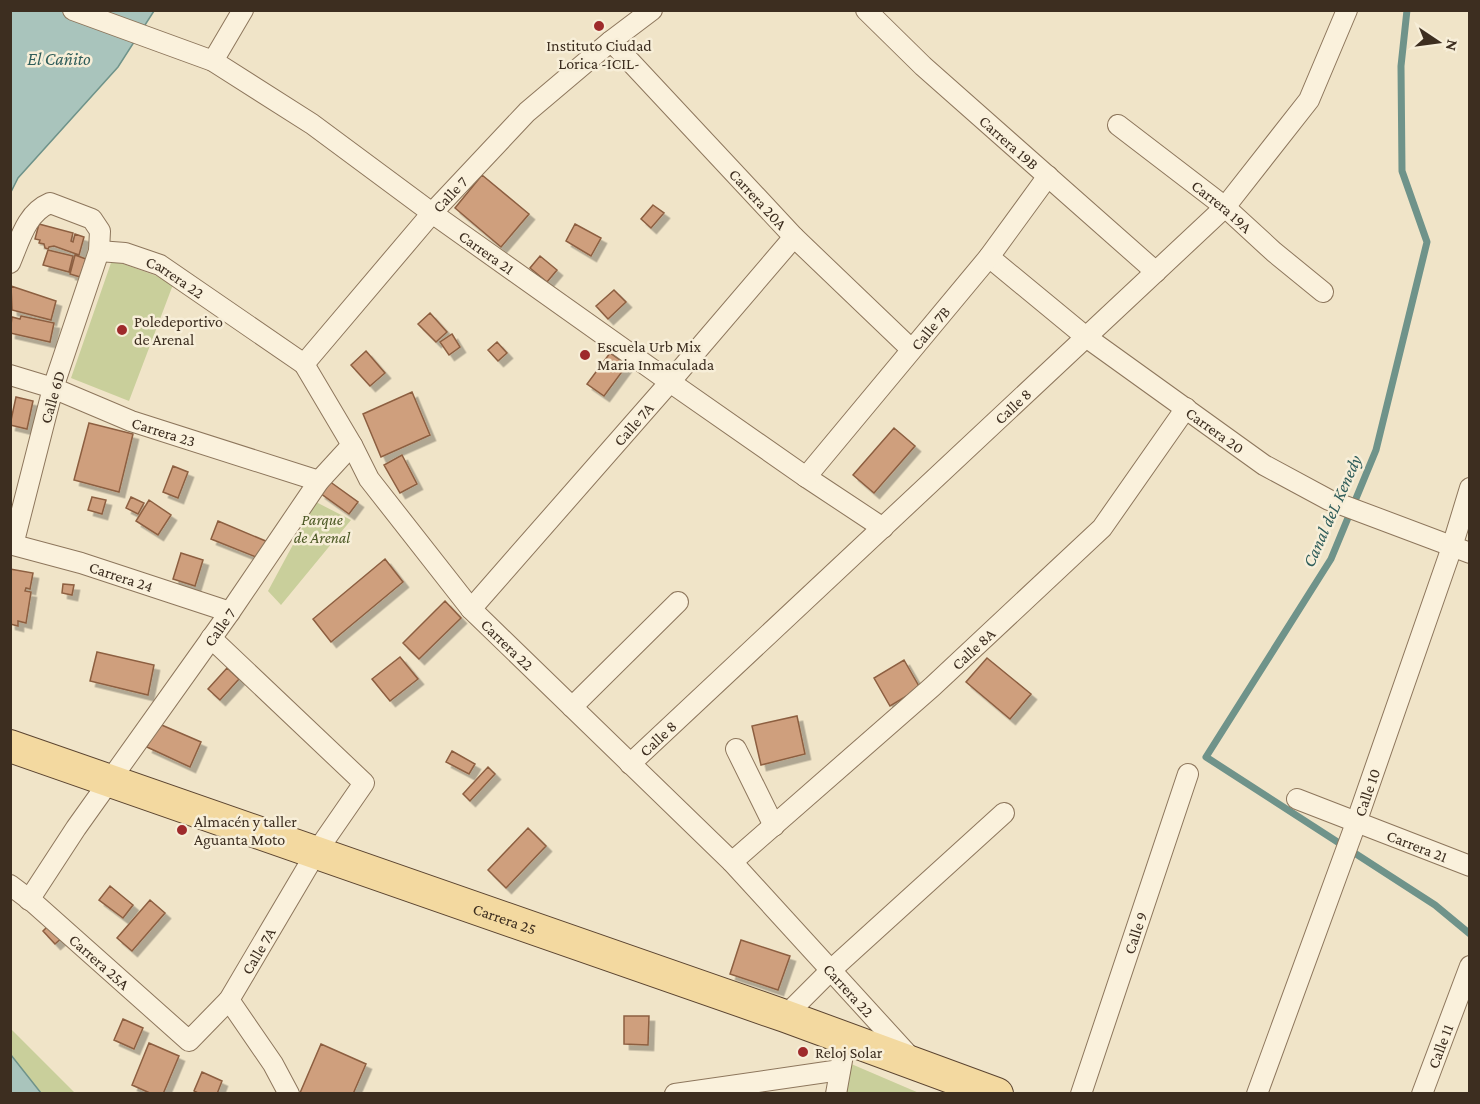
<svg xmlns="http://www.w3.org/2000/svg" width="1480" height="1104" font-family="'Crimson Pro',serif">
<defs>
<filter id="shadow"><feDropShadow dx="5.5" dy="5.5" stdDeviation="0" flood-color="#0004"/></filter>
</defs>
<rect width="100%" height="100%" fill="#f0e4c8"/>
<!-- green -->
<path fill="#c9cf9b" d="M112,260l62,22 -45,119 -58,-23z
M316,502l35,18 -70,85 -13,-14z
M11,1029l64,64h-64z
M849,1063l70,30 -74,1z"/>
<!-- water -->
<path fill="#a9c4bc" stroke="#6f938a" stroke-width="1.5" d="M11,11h143l-36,56 -100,111 -7,14z
M11,1055l30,38h-30z"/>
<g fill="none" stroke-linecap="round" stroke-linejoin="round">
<!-- stream -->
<path stroke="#6f938a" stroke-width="7" d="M1407,10l-6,56 1,105 25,71 -51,208 -45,109 -125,198 229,148 35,29"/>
</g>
<!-- building -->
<path fill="#cf9f7d" stroke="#8d5f41" stroke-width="1.5" filter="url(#shadow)" d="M482,175l47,39 -28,33 -46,-39z
M653,205l11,8 -13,15 -10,-9z
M39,224l34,9 -2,8 2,1 2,-8 9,3 -5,18 -25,-9 -5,1 -1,2 -3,-1 -1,-4 -5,-1 1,-3 -5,-1z
M575,224l26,14 -10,18 -25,-15z
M48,250l25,6 -4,16 -26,-7z
M75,255l11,4 -6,18 -10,-3z
M540,256l17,14 -10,12 -17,-14z
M11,286l45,15 -5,19 -39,-10z
M614,290l12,12 -18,17 -12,-13z
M430,313l17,19 -11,10 -18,-18z
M21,316l33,7 -4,19 -40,-9 2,-16 8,2z
M452,334l8,13 -11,8 -9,-13z
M497,342l10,11 -9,8 -10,-11z
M366,351l19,22 -15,13 -19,-21z
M610,353l17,12 -23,31 -17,-12z
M412,392l18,43 -49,22 -18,-43z
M16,397l17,4 -6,28 -17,-4z
M89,423l44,11 -14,58 -45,-12z
M894,428l21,18 -41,47 -21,-18z
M402,455l15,29 -17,9 -16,-28z
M173,466l15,6 -10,26 -15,-6z
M329,481l29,21 -9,12 -29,-21z
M92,497l14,3 -4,14 -14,-4z
M131,497l13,6 -6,11 -12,-6z
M149,500l22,15 -13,20 -22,-14z
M218,521l50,21 -7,17 -50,-20z
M181,553l22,7 -8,26 -22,-7z
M385,559l18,23 -72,60 -18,-23z
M10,569l23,4 -3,16 -4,-1 -1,3 6,1 -5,31 -8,-2v5l-8,-2z
M63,584l11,1 -2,10 -10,-2z
M445,601l16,17 -42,41 -16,-16z
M97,652l57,13 -6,30 -58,-14z
M400,657l18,22 -28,22 -18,-22z
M987,658l44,36 -21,25 -44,-37z
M904,660l16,28 -30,18 -16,-28z
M227,668l12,11 -19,21 -12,-11z
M797,716l8,38 -44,11 -9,-39z
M157,723l44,19 -11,25 -43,-20z
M452,751l23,13 -6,10 -23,-12z
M488,767l7,7 -25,27 -7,-7z
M528,828l18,18 -40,42 -18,-18z
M110,886l23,19 -10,13 -24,-18z
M150,900l15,13 -33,38 -15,-13z
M52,922l12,14 -9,8 -12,-13z
M741,940l49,16 -12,34 -48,-16z
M624,1016h25l-1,29 -24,-1z
M123,1019l20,9 -9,21 -20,-9z
M149,1043l30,13 -16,38h-11l-20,-9z
M321,1044l45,20 -13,30 -53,-1z
M202,1072l20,9 -5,13h-17l-6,-3z"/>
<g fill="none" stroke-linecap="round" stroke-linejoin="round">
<!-- street casing -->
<g stroke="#8d765c" stroke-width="22">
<g id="street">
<path id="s1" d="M73,10l140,51 99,63 120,89 238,169 136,95 77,51"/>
<path id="s2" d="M866,10l57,56 233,206"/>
<path id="s3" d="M611,41l183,196 117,112"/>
<path d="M213,61l30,-51"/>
<path id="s4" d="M1118,125l107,82 49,45 49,40"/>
<path id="s5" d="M99,251l26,2 35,12 144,99 48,81 17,34 102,130 261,253 179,196"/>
<path id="s6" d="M989,257l97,80 178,128 65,35 141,53"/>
<path d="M10,263c10,-23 16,-50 40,-60l42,16 8,12 -1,20 -46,137 -40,157"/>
<path id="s7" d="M304,364l128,-151 95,-101 84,-71 41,-31"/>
<path id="s8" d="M10,375l43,13 78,33 188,60"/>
<path id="s9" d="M806,477l183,-220 59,-81"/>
<path id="s10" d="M10,544l71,19 149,49"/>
<path id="s11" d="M471,609l199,-227 124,-145"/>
<path d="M572,707l106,-105"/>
<path d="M736,749l38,77"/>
<path id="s12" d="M630,764l595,-557 84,-107 38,-90"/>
<path id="s13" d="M1297,799l173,67"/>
<path id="s14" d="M732,862l200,-175 170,-159 84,-120"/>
<path id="s15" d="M10,885l24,18 155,138 40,-41 88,-149 47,-68 -153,-145"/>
<path id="s16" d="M29,900l47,-72 154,-216 89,-131 33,-36"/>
<path d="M229,1000l44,64 16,30"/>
<path d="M785,1016l46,-46 173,-157"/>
<path d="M675,1094l165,-24"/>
<path d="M836,1094l10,-56"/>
<path id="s17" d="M1081,1094l107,-320"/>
<path id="s18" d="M1257,1094l99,-271 96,-276 18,-59"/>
<path id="s19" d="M1422,1094l48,-128"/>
</g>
</g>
<!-- primary casing -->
<g stroke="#5b4430" stroke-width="34">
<g id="primary">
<path id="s20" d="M10,746l775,270 212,78"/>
</g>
</g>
<!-- street -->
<use href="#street" stroke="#faf1dc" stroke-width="20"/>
<!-- primary -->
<use href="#primary" stroke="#f3d9a0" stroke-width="32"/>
</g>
<!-- markers -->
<g fill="#9e2a2b" stroke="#f7eed8" stroke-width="2">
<circle cx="599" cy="26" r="6"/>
<circle cx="122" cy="330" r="6"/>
<circle cx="585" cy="355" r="6"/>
<circle cx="182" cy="830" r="6"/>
<circle cx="803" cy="1052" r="6"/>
</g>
<g text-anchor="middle" stroke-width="5" stroke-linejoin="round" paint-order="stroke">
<!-- poi labels -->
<g font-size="16" fill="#3d2e20" stroke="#f7eed8" text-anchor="start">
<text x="599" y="51" text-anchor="middle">Instituto Ciudad<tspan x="599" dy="18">Lorica -ICIL-</tspan></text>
<text x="134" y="327">Poledeportivo<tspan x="134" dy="18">de Arenal</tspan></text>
<text x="597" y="352">Escuela Urb Mix<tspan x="597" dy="18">Maria Inmaculada</tspan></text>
<text x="194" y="827">Almacén y taller<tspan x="194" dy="18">Aguanta Moto</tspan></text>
<text x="815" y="1058">Reloj Solar</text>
</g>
<!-- street labels -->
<g font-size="16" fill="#3d2e20" stroke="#f7eed8">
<text dy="6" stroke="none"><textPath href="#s2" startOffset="195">Carrera 19B</textPath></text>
<text dy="6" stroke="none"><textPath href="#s7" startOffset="224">Calle 7</textPath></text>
<text dy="6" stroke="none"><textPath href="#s3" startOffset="216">Carrera 20A</textPath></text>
<text dy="6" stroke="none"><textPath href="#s4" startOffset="132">Carrera 19A</textPath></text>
<text dy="6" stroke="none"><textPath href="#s1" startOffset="483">Carrera 21</textPath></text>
<text dy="6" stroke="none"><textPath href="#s5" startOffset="82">Carrera 22</textPath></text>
<text dy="6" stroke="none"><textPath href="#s9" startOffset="194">Calle 7B</textPath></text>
<text transform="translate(52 397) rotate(-74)" y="6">Calle 6D</text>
<text dy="6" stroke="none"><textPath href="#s12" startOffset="524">Calle 8</textPath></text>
<text dy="6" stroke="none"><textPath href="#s11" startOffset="246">Calle 7A</textPath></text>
<text dy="6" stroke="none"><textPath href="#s6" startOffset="285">Carrera 20</textPath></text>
<text dy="6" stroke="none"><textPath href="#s8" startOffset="164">Carrera 23</textPath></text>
<text dy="6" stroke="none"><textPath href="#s10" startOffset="116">Carrera 24</textPath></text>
<text dy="6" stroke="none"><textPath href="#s16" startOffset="333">Calle 7</textPath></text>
<text dy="6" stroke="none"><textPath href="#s5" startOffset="586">Carrera 22</textPath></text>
<text dy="6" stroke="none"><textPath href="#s14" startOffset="322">Calle 8A</textPath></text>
<text dy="6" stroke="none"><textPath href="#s12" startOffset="38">Calle 8</textPath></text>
<text dy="6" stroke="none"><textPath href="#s18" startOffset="321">Calle 10</textPath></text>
<text dy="6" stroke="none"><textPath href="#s13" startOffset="129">Carrera 21</textPath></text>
<text dy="6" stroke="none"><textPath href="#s20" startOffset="524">Carrera 25</textPath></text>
<text dy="6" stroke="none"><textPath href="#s17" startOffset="170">Calle 9</textPath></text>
<text dy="6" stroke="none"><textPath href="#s15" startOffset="352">Calle 7A</textPath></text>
<text dy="6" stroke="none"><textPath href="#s15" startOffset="118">Carrera 25A</textPath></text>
<text dy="6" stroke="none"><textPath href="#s5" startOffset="1072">Carrera 22</textPath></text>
<text dy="6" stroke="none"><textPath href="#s19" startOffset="51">Calle 11</textPath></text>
</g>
<!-- park labels -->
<g font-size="16" font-style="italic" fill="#4d5a26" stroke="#f7eed8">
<text x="322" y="525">Parque<tspan x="322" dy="18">de Arenal</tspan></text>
</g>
<!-- water labels -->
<g font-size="18" font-style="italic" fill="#2f5d5a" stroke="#f7eed8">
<text x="59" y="65">El Cañito</text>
<text transform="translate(1332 511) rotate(-66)" y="6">Canal deL Kenedy</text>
</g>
</g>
<!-- border -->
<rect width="1480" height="1104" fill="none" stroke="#3d2e20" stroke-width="24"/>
<!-- north arrow -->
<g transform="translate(1438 42) rotate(103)" stroke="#f7eed8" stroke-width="4.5" paint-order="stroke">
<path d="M0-4.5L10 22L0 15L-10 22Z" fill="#3d2e20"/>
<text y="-9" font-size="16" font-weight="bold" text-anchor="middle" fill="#3d2e20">N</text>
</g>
</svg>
